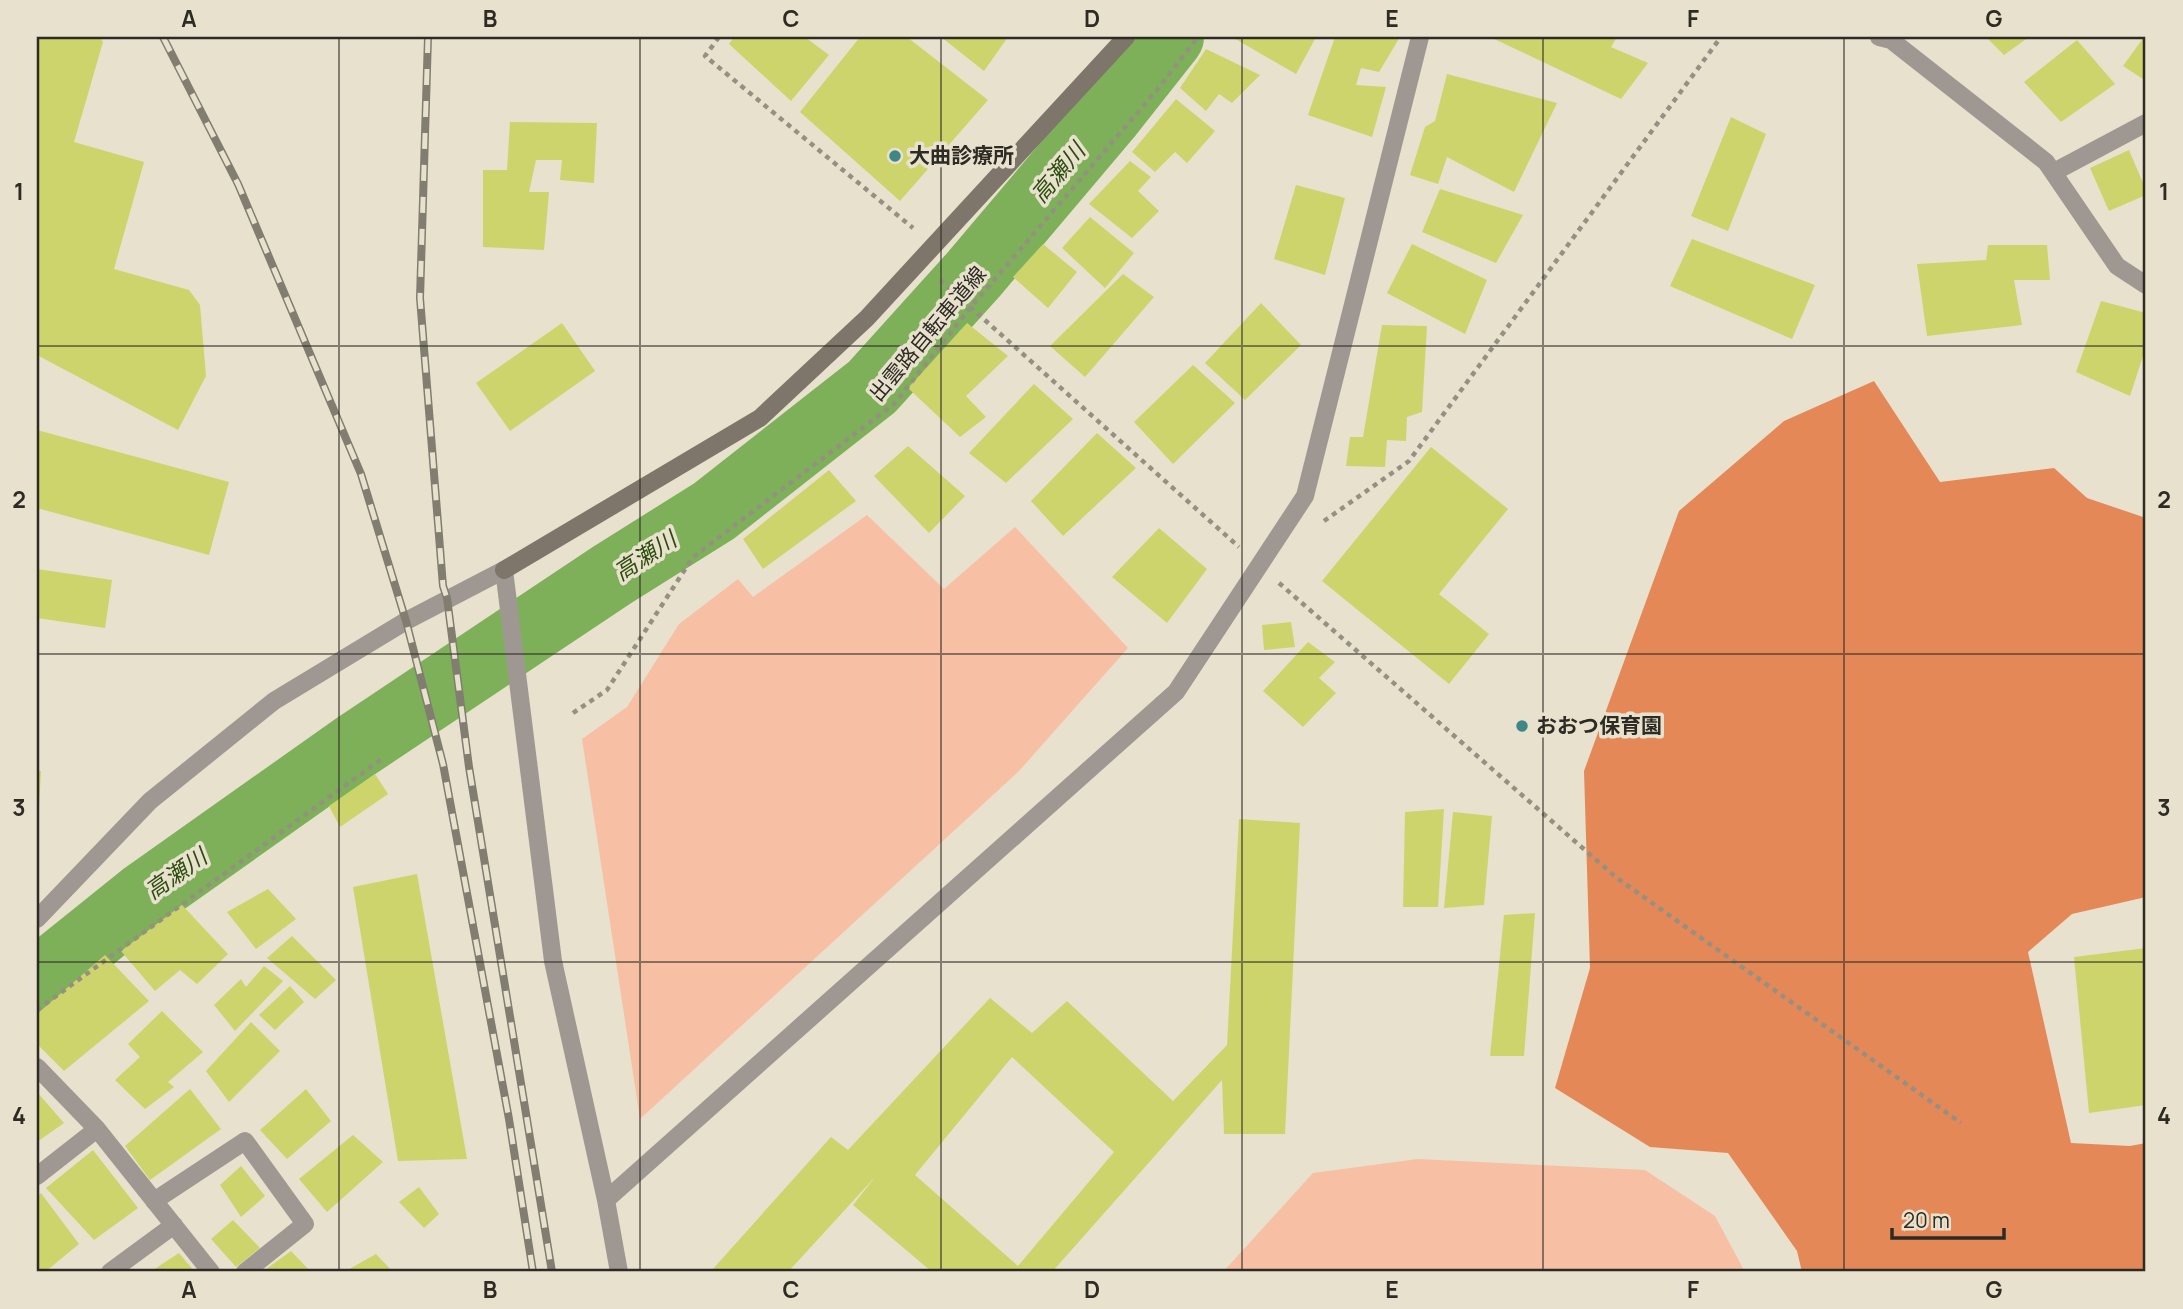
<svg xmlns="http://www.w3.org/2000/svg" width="2183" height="1309" font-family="Manrope,'Noto Sans JP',sans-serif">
<rect width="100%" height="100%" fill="#e8e1ce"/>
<!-- green -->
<path fill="#f7c0a4" d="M867,515l77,74 71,-62 113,121 -109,123 -379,348 -58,-380 45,-32 52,-83 59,-45 15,18z
M1418,1159l227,11 70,46 30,56h-522l90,-99z"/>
<!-- forest -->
<path fill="#e48858" d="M1874,381l66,101 114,-14 33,30 59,20v379l-74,17 -44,38 43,191 59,3 16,-3v129h-344l-5,-21 -69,-98 -78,-6 -95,-59 35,-120 -6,-197 95,-260 105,-90z"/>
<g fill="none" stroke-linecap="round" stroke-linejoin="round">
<!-- river -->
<path stroke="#7eb059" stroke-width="68" d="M37,982l107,-86 212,-150 256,-171 102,-64 158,-124 102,-113 136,-161 60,-76"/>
</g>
<!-- building -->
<path fill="#ced46c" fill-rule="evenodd" d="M37,37h63l3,5 -29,100 70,20 -30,107 75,21 11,15 6,71 -28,54 -141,-75z
M734,37h71l24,18 -38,46 -62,-57z
M860,37h47l81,63 -88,101 -100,-89z
M941,37h67l-24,34z
M1232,37h84l-20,37z
M1335,37h65l-21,35 -18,-4 -5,17 30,2 -14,50 -64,-22z
M1490,37h127l-6,10 37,16 -27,36z
M1986,37h43l-25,18z
M2144,37h2v44l-23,-15z
M2077,40l38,44 -54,38 -37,-40z
M1206,49l54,26 -28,28 -13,-9 -13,17 -26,-23z
M1447,74l110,29 -43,89 -67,-35 -9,27 -28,-9 15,-48 10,-6z
M1176,99l39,32 -28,32 -12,-11 -20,20 -23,-20z
M1731,117l35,17 -38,97 -37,-15z
M510,122l87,1 -3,60 -34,-3 2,-20h-26l-7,32h20l-5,58 -61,-3v-77h24z
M2129,150l17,40v5l-37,16 -19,-43z
M1130,161l21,16 -13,14 21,20 -27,27 -43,-34z
M1296,185l49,13 -20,77 -51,-16z
M1440,189l83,26 -27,48 -74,-31z
M1090,217l44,36 -29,35 -43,-40z
M1692,239l123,46 -23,54 -122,-53z
M1043,244l34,28 -29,36 -35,-31z
M1412,244l75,36 -22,54 -78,-41z
M1988,245h59l3,35h-36l8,45 -95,11 -10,-72 69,-4z
M1123,274l31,23 -69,80 -35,-31z
M2101,301l45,12v34l-16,49 -54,-24z
M1261,303l40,42 -56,55 -40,-37z
M562,323l33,48 -85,60 -34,-48z
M967,323l41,33 -42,40 20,21 -26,20 -52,-49z
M1382,325l45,1 -5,86 -15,5 -1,24 -19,-1 -2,27 -39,-1 4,-29h13z
M1193,365l42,38 -62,61 -39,-42z
M1034,384l39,35 -67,64 -37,-30z
M37,430l192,52 -20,73 -172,-47z
M1097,433l39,35 -73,68 -32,-35z
M908,446l57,50 -36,37 -55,-57z
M1431,447l77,62 -69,85 50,40 -40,50 -127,-103z
M829,470l27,31 -93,68 -20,-30z
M1159,528l48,41 -40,54 -55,-46z
M37,569l75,11 -7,48 -68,-10z
M1291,622l4,25 -31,3 -2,-25z
M1308,642l27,20 -16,16 17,15 -33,34 -40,-36z
M37,771h4l-2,36h-2z
M375,774l13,20 -48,33 -11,-21z
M1444,809l-6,98h-35l2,-95z
M1453,812l39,4 -8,89 -40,3z
M1239,819l61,4 -15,311h-61l-2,-54 -170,192h-120l-79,-67 22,-28 -87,95h-74l-2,-2 119,-133 17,13 142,-152 42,35 35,-32 106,100 54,-56zM1012,1057l102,95 -96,114 -103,-91z
M417,874l50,285 -69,2 -45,-274z
M268,889l28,30 -40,30 -29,-37z
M182,905l46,49 -31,30 -17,-14 -25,21 -34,-40z
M1535,913l-11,143h-34l14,-141z
M292,936l44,44 -21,19 -48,-41z
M2146,948v157l-57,8 -15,-156z
M105,955l44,46 -85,70 -27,-27v-30z
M264,966l19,15 -48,50 -21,-26 27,-26 5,8z
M290,986l14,16 -29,28 -16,-15z
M162,1011l41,41 -35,30 6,5 -29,22 -30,-29 25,-23 -12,-13z
M251,1022l29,29 -51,51 -23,-31z
M190,1089l31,40 -71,51 -25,-34z
M306,1089l25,32 -44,38 -27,-29z
M37,1092l27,31 -27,19z
M353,1135l30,27 -56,50 -28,-33z
M93,1150l45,58 -44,32 -48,-52z
M241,1166l24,30 -24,21 -21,-32z
M419,1187l20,27 -15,14 -25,-26z
M41,1193l38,51 -34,28h-8v-76z
M233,1220l27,28 -24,19 -25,-28z
M291,1251l20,21h-49z
M179,1253l16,19h-45z
M376,1254l17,18h-49z"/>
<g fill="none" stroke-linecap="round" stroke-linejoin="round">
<!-- path -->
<path stroke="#959082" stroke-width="4.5" stroke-dasharray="5 5" stroke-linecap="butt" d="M719,37l-14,19 208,172
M940,280l299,267
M1324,521l85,-60 312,-424
M1279,583l338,295 344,245
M573,713l34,-23 86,-133 201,-153 77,-97 185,-216 42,-54
M37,1010l346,-252"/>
<!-- street -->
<path stroke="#9f9892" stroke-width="18" d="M1879,37l12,3 155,122 71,104 29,19
M2054,172l92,-49
M37,919l113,-118 124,-100 132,-80 98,-51 49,391 53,239 13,72
M37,1067l60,62 114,143
M37,1176l60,-47
M606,1200l570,-508 129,-196 115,-459
M154,1201l91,-60 60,83 -60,48
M110,1272l64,-47"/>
<!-- secondary -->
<path stroke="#7e756b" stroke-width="18" d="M504,570l256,-152 107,-100 259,-281"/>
<!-- rail casing -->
<g stroke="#817d70" stroke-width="8">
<path id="rail" d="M163,37l75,147 123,290 45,147 37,143 66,355 24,153
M428,37l-8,261 23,288 4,12 22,169 83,505"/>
</g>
<!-- rail -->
<use href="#rail" stroke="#e8e1ce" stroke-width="5" stroke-dasharray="16" stroke-linecap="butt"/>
</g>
<!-- grid -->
<path fill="none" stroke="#2d2b23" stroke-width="2" stroke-opacity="0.55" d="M339,37v1235M640,37v1235M941,37v1235M1242,37v1235M1543,37v1235M1844,37v1235M37,346h2109M37,654h2109M37,962h2109"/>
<!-- markers -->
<g fill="#3e8688" stroke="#e8e1ce" stroke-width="2.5">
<circle cx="895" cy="156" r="7"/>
<circle cx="1522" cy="726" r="7"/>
</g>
<g text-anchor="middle" stroke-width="7" stroke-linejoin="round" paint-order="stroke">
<!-- poi labels -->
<g font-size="21" font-weight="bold" fill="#2d2b23" stroke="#e8e1ce" text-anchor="start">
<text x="909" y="163">大曲診療所</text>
<text x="1536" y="733">おおつ保育園</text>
</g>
<!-- street labels -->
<g font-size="21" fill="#2d2b23" stroke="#e8e1ce">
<text transform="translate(928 334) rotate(-50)" y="7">出雲路自転車道線</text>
</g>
<!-- water labels -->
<g font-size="23" font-style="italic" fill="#2d4d0f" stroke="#e8e1ce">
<text transform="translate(1058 173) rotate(-50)" y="8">高瀬川</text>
<text transform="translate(645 556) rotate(-33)" y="8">高瀬川</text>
<text transform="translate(176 874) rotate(-35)" y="8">高瀬川</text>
</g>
</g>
<!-- border -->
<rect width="2183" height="1309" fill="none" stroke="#e8e1ce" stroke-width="77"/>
<!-- scale -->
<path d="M1892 1228v10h112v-10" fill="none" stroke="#2d2b23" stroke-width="3.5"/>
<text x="1903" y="1228" font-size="21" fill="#2d2b23" stroke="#e8e1ce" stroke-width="5" paint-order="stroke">20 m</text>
<rect x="38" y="38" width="2106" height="1232" fill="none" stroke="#2d2b23" stroke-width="2.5"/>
<g font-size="23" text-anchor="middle" font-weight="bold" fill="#2d2b23">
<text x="189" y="27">A</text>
<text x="490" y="27">B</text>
<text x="791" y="27">C</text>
<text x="1092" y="27">D</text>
<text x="1392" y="27">E</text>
<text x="1693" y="27">F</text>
<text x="1994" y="27">G</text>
<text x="19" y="200">1</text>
<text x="2164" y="200">1</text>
<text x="19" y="508">2</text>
<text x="2164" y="508">2</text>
<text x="19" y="816">3</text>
<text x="2164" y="816">3</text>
<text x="19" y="1124">4</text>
<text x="2164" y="1124">4</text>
<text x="189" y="1298">A</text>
<text x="490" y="1298">B</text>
<text x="791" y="1298">C</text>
<text x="1092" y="1298">D</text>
<text x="1392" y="1298">E</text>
<text x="1693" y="1298">F</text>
<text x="1994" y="1298">G</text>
</g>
</svg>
